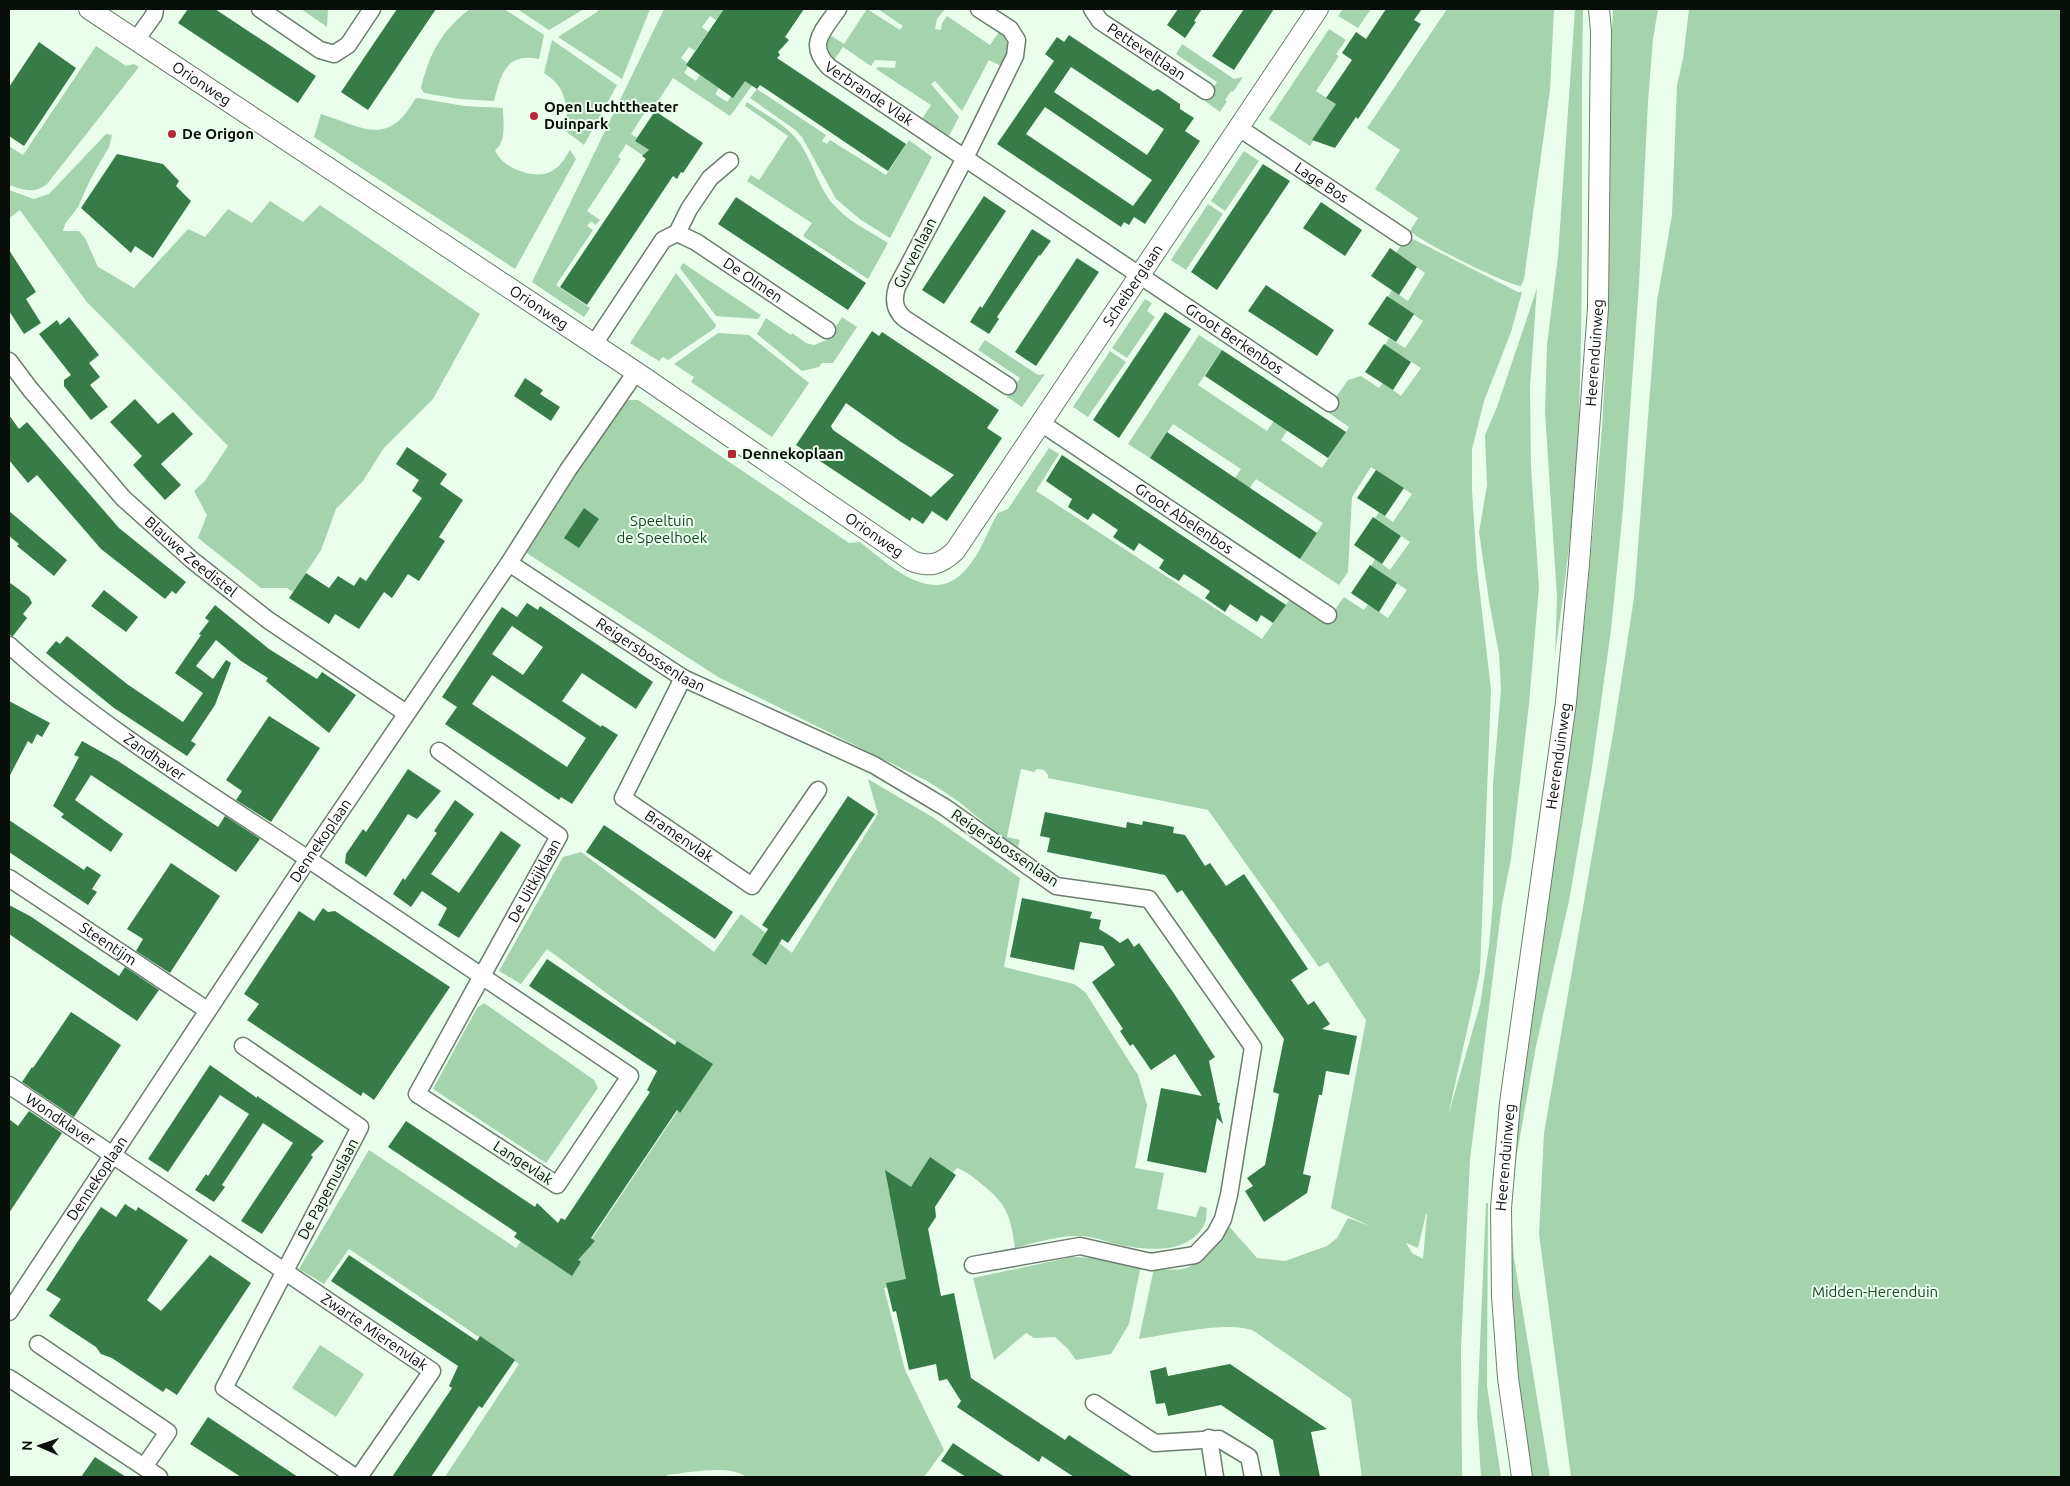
<svg xmlns="http://www.w3.org/2000/svg" width="2070" height="1486" font-family="Ubuntu,sans-serif">
<rect width="100%" height="100%" fill="#eafeec"/>
<!-- green -->
<path fill="#a5d3ac" fill-rule="evenodd" d="M301,9h27l-1,18z
M470,9h34l40,26 -5,24c-33,-7 -38,15 -45,42l-34,-2 -36,-6 -3,-5c8,-34 21,-58 49,-79z
M517,9h67l-35,21z
M599,9h51l-28,70 -64,-42 39,-25z
M664,9h61l53,37 -60,-28 -2,2 -6,-4 -8,11 6,5 -13,19 -6,-4 -8,11 6,5 -1,2 2,2 -4,6 12,8 4,-6 19,13 -4,6 12,8 4,-6 3,1 12,-19 8,5 -24,33 -57,-38 -20,31 2,2 -1,2 -7,-4 -16,25 6,4 -2,3 37,25 -4,6 -42,-28 -8,13 3,2 -34,52 13,9 -4,5 -5,-4 -4,5 6,4 -37,55 34,23 -6,9 -52,-35z
M867,9l33,21 3,-4 -25,-17h67l-8,10 -2,10 6,1 1,-7 5,-7 43,29 9,-13c14,10 8,21 2,34l-12,-6 -27,51 -27,-30 -4,3 28,33 -10,19 -27,-17 9,-14 -55,-36 2,-2 17,1 1,-7 -21,-1 -4,6 -28,-19 -9,13c-8,-7 -8,-16 -4,-25l14,9z
M1343,9h28l-13,19 -20,-12z
M1447,9h107l-4,81 -26,189 -3,7c-14,-1 -100,-44 -111,-55l8,-13 -43,-29 25,-39 -33,-22z
M1575,9h8c-3,150 2,300 -6,451 -4,65 -13,130 -22,195l2,-58 -12,-185 2,-67 11,-89z
M1613,9h45l-5,30 -5,63 -9,182 -16,225 -12,121 -19,137 -23,134 -33,145 -26,147 4,65 36,219h-21c-4,-26 -10,-52 -14,-79 -10,-81 -7,-165 -4,-247l74,-533 17,-190 6,-109 2,-249z
M1689,9h372v1468h-490l-32,-243 5,-101 70,-405 20,-130 23,-297 15,-86 5,-130 6,-26z
M1329,29l17,11 -10,14 3,2 -23,35 20,13 -26,42 -41,-27z
M552,40l65,45 -33,60 -17,-13c0,-25 1,-44 -23,-59z
M1182,44l52,35 9,-2 -10,15 -2,-1 -6,9 2,1 -7,11 -15,-11 12,-19 -41,-28z
M96,46l30,20 8,-2 5,3 -92,117c-14,11 -24,5 -38,1v-39l14,9z
M757,89l69,46 -4,6 5,3 3,-4 56,35 23,-35 23,17 -42,81 -29,-18 -25,-21 -34,-62 -8,-8 -44,-31z
M418,98l46,8 39,2c0,15 4,33 -8,42 6,18 41,31 57,21 9,-5 13,-13 18,-21l6,9 -61,110 -201,-132 7,-23c41,13 67,34 94,-15z
M747,102c14,10 32,19 44,31 20,19 24,49 41,70 14,17 37,28 56,40l-20,36 -65,-43 9,-13 -65,-42 4,-6 8,5 29,-44 -43,-30z
M106,134l6,1 -3,12 -19,33 -12,27 -13,17 -2,7h16l6,7 13,29 36,21 54,-59 17,8 23,-28 24,14 18,-22 33,21 17,-17 160,109 -47,85 -49,49 -21,33 -27,28 -15,41 -28,42 -6,-4h-26l-63,-50 9,-23 -13,-24 11,-10 23,-35 -142,-145 -66,-91 -11,8v-28l25,9 15,-5z
M1244,151l15,10 -34,50 -14,-10z
M1208,204l15,10 -37,56 -15,-10z
M1407,236l111,56h4l-11,40 -27,69 -12,48v41l5,78 14,122 -11,282 -32,144 32,-111 9,-59 4,-44v-118l8,-95 -2,-35 -10,-53 -10,-69 8,-47 -2,-50 12,-28 40,-119 -7,98 1,81 8,120 -10,117 -18,155 -9,45 -32,255 -9,190 1,128h-100l-11,-78 -97,-68c-26,-11 -86,4 -115,8l15,-71c9,2 26,3 35,-1 17,-8 32,-26 37,-44l31,35 28,3 42,-15 10,-8 11,-20 22,8 -39,-18 35,-188 -38,-58 -9,5 -111,-157 -160,-32v-3l-4,-5 -7,-1 -3,3 -13,-3 -14,68 13,3 -3,10 -59,-49 -29,-19 -211,-105 -193,-125 96,-145 7,-7h10l211,143 11,-1c30,23 74,68 108,25 13,-15 20,-37 30,-54l10,-4 41,-61 10,6 -23,37 226,148 28,-40 35,25 19,-27 20,13 4,-6 20,14 19,-28 -36,-24 4,-7 15,11 20,-28 -35,-24 4,-6 14,10 19,-28 -41,-27 -19,30 -4,75 -9,13 -39,-26 23,-36 -67,-44 -24,34 -14,-9 23,-35 -68,-45 -23,34 -22,-14 71,-109 23,15 -24,35 69,46 24,-36 13,10 -23,35 41,28 27,-41 -23,-16 22,-31 13,-4 18,12 4,-5 18,13 20,-28 -36,-23 4,-7 16,10 18,-27 -35,-24 4,-7 16,11 17,-28 -29,-20zM1426,1214h1l-4,45 -11,-6 -6,-10 12,5z
M683,263l78,52 -3,4 -42,-3 -36,-48z
M676,273l40,52 -1,3 -47,32 -5,-3 -4,4 -29,-18z
M1145,299l7,4 -5,8 8,6 -28,41 -15,-10z
M842,317l15,10 -24,36h-11l-3,4 -17,4 -45,-37 9,-16 25,17 1,-2 14,10 8,2 13,-5z
M718,333l31,2 60,48 -37,54 -81,-55 3,-5 -20,-13z
M985,340l53,35 7,-1 -23,33 -15,-10 13,-19 -42,-28z
M1110,351l16,11 -38,55 -15,-10z
M868,779l66,39 86,60 -16,89 70,17 11,8 53,83 9,30 -12,63 29,5 -7,36 39,8 4,-11 7,2c-1,4 0,11 -2,15 -14,31 -56,28 -84,22 -15,-3 -29,-10 -45,-9 -20,0 -41,7 -61,12 -2,-14 -4,-30 -12,-42 -6,-11 -34,-34 -46,-38l-3,3 -28,47 12,59 -54,11 21,82 39,80 -20,27h-178c-17,-13 -58,-4 -79,-2l-1,2h-221l74,-113 -170,-115 -25,35 -25,-15 70,-119 147,98 6,-8 49,30 138,-206 -85,-58 -77,-57 -26,35 -22,-13 64,-114 18,-5 133,100 27,-38 51,39 86,-139z
M484,1003l110,77 4,8 -52,75 -113,-74 44,-81z
M1486,1203h2l-1,183 14,91h-20l-4,-62z
M1072,1257l23,1 46,7 -12,59 -18,30 -35,6 -8,-11 -13,-12 -21,1 -8,-5 -32,27 -21,-82z
M320,1345l44,29 -28,43 -44,-29z"/>
<!-- building -->
<path fill="#377b47" fill-rule="evenodd" d="M188,9h27l101,67 -18,27 -120,-80z
M397,9h39l-68,101 -27,-18z
M724,9h80l-19,28 4,3 -11,12 2,3 -3,3 129,86 -18,27 -128,-86 -3,4 -12,-8 -12,17 -47,-33z
M1178,9h24l-8,12 2,1 -11,16 -18,-13z
M1244,9h30l-40,61 -22,-14z
M1386,9h36l-8,11 7,4 -63,95 -2,-2 -21,31 -23,-8 24,-36 -10,-6 26,-38 -10,-7 14,-21 10,7z
M1069,35l84,56 5,-2 16,11 6,4v5l14,9 -9,13 15,10 -55,83 -11,-7 -5,8 -5,-3 -3,5 -124,-83 57,-83 -9,-7 12,-17 7,5zM1071,67l93,62 -17,26 -93,-63zM1045,107l107,73 -19,26 -107,-72z
M39,42l37,26 -52,78 -15,-10v-49z
M655,111l48,32 -20,30 -2,-1 -4,7 -4,-3 -86,129 -27,-18 86,-128 -4,-3 7,-6 -14,-9z
M117,154l46,10 16,17 -3,5 15,15 -38,57 -18,-12 -4,7 -50,-45z
M1263,164l27,17 -73,109 -26,-18z
M984,196l22,15 -62,93 -22,-14z
M736,197l130,86 -18,27 -130,-86z
M1321,202l41,28 -17,26 -42,-28z
M1032,229l19,12 -11,15 -1,-1 -42,62 2,2 -10,15 -19,-12 10,-16 2,2z
M1390,248l27,19 -18,28 -28,-19z
M9,250l27,42 -10,7 15,24 -17,11 -15,-23z
M1077,258l22,14 -63,94 -21,-14z
M1266,285l68,45 -17,26 -69,-45z
M1387,296l27,18 -18,28 -28,-18z
M1165,312l26,17 -72,109 -26,-18z
M69,317l30,38 -10,8 11,14 -10,8 18,22 -17,13 -27,-34v-6l7,-5 -32,-41 18,-14 3,5z
M872,331l7,5 3,-4 117,78 -12,18 15,10 -55,83 -15,-10 -9,13 -11,-7 -2,4 -114,-76zM846,403l55,39 53,33 -23,22 -98,-67 -2,-4z
M1384,344l27,18 -18,28 -28,-18z
M1222,350l124,82 -18,26 -123,-82z
M525,378l18,12 -3,4 20,13 -9,14 -37,-25z
M135,399l23,25 15,-12 20,22 -32,30 20,21 -16,15 -32,-35 9,-9 -32,-34z
M9,415l10,14 8,-7 92,106 67,54 -10,12 -4,-3 -7,8 -64,-50 -64,-74 -9,8 -19,-23z
M1167,432l150,101 -17,26 -150,-101z
M407,447l40,27 -7,10 23,16 -24,37 6,4 -26,40 -11,-7 -16,24 -8,-6 -25,37 -24,-15 -6,10 -40,-26 17,-25 23,15 9,-12 16,10 6,-9 6,4 56,-83 -10,-7 7,-11 -23,-16z
M1062,455l224,150 -13,18 -12,-8 -4,7 -27,-18 -5,8 -20,-14 5,-7 -26,-17 -5,7 -10,-6 -10,-7 5,-8 -25,-17 -5,8 -21,-14 5,-7 -25,-17 -5,7 -20,-13 4,-8 -26,-18z
M1376,470l28,18 -19,28 -28,-18z
M584,508l15,11 -20,29 -15,-10z
M9,511l58,49 -13,16 -37,-30 2,-2 -10,-8z
M1373,517l28,19 -19,28 -28,-19z
M1370,565l27,18 -18,29 -28,-19z
M9,582l20,15 3,6 -9,11 4,4 -14,18 -4,-1z
M104,590l34,27 -12,15 -35,-26z
M527,603l11,7 2,-4 113,76 -17,27 -54,-36 -20,28 39,26 1,-2 16,10 -46,69 -11,-7 -2,3 -114,-76 12,-17 -15,-10 55,-83 5,-7 15,10zM512,626l31,21 -20,28 -31,-21zM492,675l94,63 -19,29 -95,-63z
M215,605l54,44 48,30 5,-7 34,23 -27,38 -63,-52 2,-3 -27,-17 -25,-21 -20,26 17,13 13,-19 5,3 -16,42 -24,36 5,3 -9,12 -73,-48 -68,-55 10,-12 4,3 7,-8 60,48 56,38 20,-29 -28,-20 26,-38 -2,-1 10,-13 -4,-3z
M9,701l41,22 -8,14 -5,-3 -5,10 -4,-3 -19,36z
M269,716l51,32 -49,74 -35,-22 6,-9 -16,-11z
M82,741l36,20 100,66 7,-11 35,23 -24,33 -145,-97 -16,25 48,34 -12,18 -50,-35 3,-3 -11,-8 26,-49 -5,-2z
M408,769l33,22 -24,28 -9,-5 -42,63 -21,-14 1,-9 17,-25 3,3z
M848,796l27,18 -87,129 -6,-4 -16,26 -14,-10 16,-26 -6,-4z
M455,800l19,14 -43,60 28,19 42,-62 20,14 -62,93 -21,-13 9,-17 -25,-17 -11,16 -18,-13 10,-16 2,2 32,-47 -3,-2z
M1045,812l81,16 1,-6 15,3 1,-4 31,6 -1,6 12,2 20,31 5,-3 16,23 18,-12 64,95 -17,11 17,25 6,-4 16,23 -8,5 35,7 -8,39 -23,-4 -4,24h-3l-16,79 8,2 -4,17 -43,29 -19,-31 8,-5 -6,-8 18,-13 14,-71 -6,-2 11,-53 -102,-149 -5,3 -12,-18 -118,-23 3,-14 -10,-2z
M9,820l75,50 3,-4 14,9 -9,14 5,3 -9,13 -79,-53z
M604,825l129,87 -18,27 -129,-87z
M171,863l49,33 -50,77 -34,-22 7,-12 -16,-10z
M1022,898l70,14 -2,6 11,2 -2,9 13,8 8,6 8,-5 6,9 5,-4 36,52 40,62 -6,4 9,42h2l-1,5 4,16 -6,-6 -11,55 -59,-12 14,-73 41,8 -27,-42 -24,16 -18,-26 -3,2 -10,-15 3,-2 -31,-47 23,-17 -12,-19 -23,-4 -6,28 -64,-13z
M9,905l21,11 89,60 6,-9 34,23 -22,31 -128,-87z
M323,908l5,4 7,-1 115,76 -76,113 -11,-8 -2,4 -114,-76 12,-16 -15,-10 25,-38 30,-45 15,10z
M547,959l128,86 2,-4 36,23 -33,49 -3,-3 -86,128 4,3 -17,19 3,2 -9,14 -58,-39 3,-4 -129,-86 18,-26 129,86 2,-4 21,20 3,-5 4,2 85,-128 -3,-2 10,-19 -128,-85z
M71,1012l50,33 -47,72 -52,-35 10,-15 1,1z
M210,1065l47,33v-2l67,45 -13,14 2,2 -51,77 -21,-13 52,-78 -30,-20 -41,62 3,2 -11,15 -19,-12 11,-16 2,2 41,-62 -29,-19 -52,77 -20,-13z
M29,1111l33,22 -53,80v-94l9,7z
M930,1157l26,18 -21,32 1,10 -8,12 13,67 13,-3 17,85 94,62 4,-5 64,42h-59l-32,-21 -3,6 -82,-55 4,-6 -14,-22 -8,2 -3,-17 -27,6 -13,-59 -3,1 -7,-29 20,-4 -21,-109 26,17z
M125,1204l11,7 2,-4 50,33 -41,60 14,11 49,-56 41,28 -74,112 -11,-7 -3,4 -51,-34 -11,-4 -5,-7 -47,-31 12,-17 -15,-9 30,-46 25,-37 15,10z
M349,1255l128,86 3,-5 35,24 -33,48 -3,-2 -48,71h-39l60,-89 -3,-2 9,-20 -127,-85z
M1230,1364l97,65 -16,3 9,45h-40l-7,-37 -52,-35 -53,11 -3,-13 -9,1 -6,-33 16,-4 2,9z
M208,1417l90,60h-57l-51,-33z
M953,1443l27,18 25,16h-39l-25,-16z
M95,1457l31,20h-45z"/>
<g fill="none" stroke-linecap="round" stroke-linejoin="round">
<!-- minor casing -->
<g stroke="#6c7e6f" stroke-width="19">
<g id="minor">
<path d="M260,9l60,41 14,4 14,-9 24,-36"/>
<path id="s1" d="M838,9c-14,21 -32,35 -9,58l501,336"/>
<path d="M979,9l31,20 7,11 -2,16 -50,102 -68,129c-4,13 -3,23 8,32l103,67"/>
<path id="s2" d="M1092,9l8,12 106,70"/>
<path d="M136,40l18,-25 1,-6"/>
<path id="s3" d="M1239,128l164,109"/>
<path d="M677,233l12,-24 21,-31 20,-17"/>
<path id="s4" d="M594,344l69,-104 14,-7 19,9 131,88"/>
<path id="s5" d="M9,361l21,28 93,109 69,62 76,60 138,93"/>
<path id="s6" d="M1041,423l287,192"/>
<path id="s7" d="M509,563l174,115 191,87 72,43 110,78 93,13 104,148 -24,148 -6,24 -8,15 -20,21 -44,7 -71,-16 -107,19"/>
<path id="s8" d="M9,645c91,82 197,146 299,214 108,72 215,145 322,217l-73,109 -140,-91 142,-258 -120,-85"/>
<path id="s9" d="M683,678l-60,120 129,88 66,-96"/>
<path id="s10" d="M9,878l198,132"/>
<path d="M243,1046l117,81 -136,261 131,89"/>
<path id="s11" d="M9,1085l423,286 -73,106"/>
<path id="s12" d="M9,1312l299,-453 201,-296 59,-93 68,-98"/>
<path d="M38,1344l130,88 -24,35"/>
<path d="M9,1378l150,99"/>
<path d="M1094,1403l61,40 64,-4 30,18 4,20"/>
<path d="M1209,1438l6,39"/>
</g>
</g>
<!-- tertiary casing -->
<g stroke="#6c7e6f" stroke-width="22">
<g id="tertiary">
<path id="s13" d="M89,9l547,363 276,189c18,7 29,3 43,-10l363,-542"/>
<path id="s14" d="M1522,1477l-14,-99 -6,-82 -1,-88 9,-105 56,-401 13,-138 19,-256 3,-277 -2,-22"/>
</g>
</g>
<!-- minor -->
<use href="#minor" stroke="#fff" stroke-width="16"/>
<!-- tertiary -->
<use href="#tertiary" stroke="#fff" stroke-width="20"/>
</g>
<!-- markers -->
<g fill="#b72635" stroke="#eafeec" stroke-width="2">
<circle cx="534" cy="116" r="5"/>
<circle cx="172" cy="134" r="5"/>
<rect x="727" y="449" width="10" height="10" rx="2.5"/>
</g>
<g text-anchor="middle" stroke-width="4" stroke-linejoin="round" paint-order="stroke">
<!-- street labels -->
<g font-size="15" fill="#080e09" stroke="#eafeec">
<text dy="5" stroke="none"><textPath href="#s2" startOffset="70">Petteveltlaan</textPath></text>
<text dy="5" stroke="none"><textPath href="#s13" startOffset="135">Orionweg</textPath></text>
<text dy="5" stroke="none"><textPath href="#s1" startOffset="115">Verbrande Vlak</textPath></text>
<text dy="5" stroke="none"><textPath href="#s3" startOffset="99">Lage Bos</textPath></text>
<text transform="translate(915 253) rotate(-63)" y="5">Gurvenlaan</text>
<text dy="5" stroke="none"><textPath href="#s4" startOffset="230">De Olmen</textPath></text>
<text dy="5" stroke="none"><textPath href="#s13" startOffset="1358">Scheiberglaan</textPath></text>
<text dy="5" stroke="none"><textPath href="#s13" startOffset="540">Orionweg</textPath></text>
<text dy="5" stroke="none"><textPath href="#s1" startOffset="555">Groot Berkenbos</textPath></text>
<text dy="5" stroke="none"><textPath href="#s14" startOffset="1131">Heerenduinweg</textPath></text>
<text dy="5" stroke="none"><textPath href="#s6" startOffset="172">Groot Abelenbos</textPath></text>
<text dy="5" stroke="none"><textPath href="#s13" startOffset="945">Orionweg</textPath></text>
<text dy="5" stroke="none"><textPath href="#s5" startOffset="268">Blauwe Zeedistel</textPath></text>
<text dy="5" stroke="none"><textPath href="#s7" startOffset="169">Reigersbossenlaan</textPath></text>
<text dy="5" stroke="none"><textPath href="#s14" startOffset="726">Heerenduinweg</textPath></text>
<text dy="5" stroke="none"><textPath href="#s8" startOffset="184">Zandhaver</textPath></text>
<text dy="5" stroke="none"><textPath href="#s9" startOffset="202">Bramenvlak</textPath></text>
<text dy="5" stroke="none"><textPath href="#s12" startOffset="565">Dennekoplaan</textPath></text>
<text transform="translate(1005 848) rotate(34)" y="5">Reigersbossenlaan</text>
<text dy="5" stroke="none"><textPath href="#s8" startOffset="1298">De Uitkijklaan</textPath></text>
<text dy="5" stroke="none"><textPath href="#s10" startOffset="119">Steentijm</textPath></text>
<text dy="5" stroke="none"><textPath href="#s11" startOffset="62">Wondklaver</textPath></text>
<text dy="5" stroke="none"><textPath href="#s14" startOffset="321">Heerenduinweg</textPath></text>
<text transform="translate(523 1163) rotate(33)" y="5">Langevlak</text>
<text dy="5" stroke="none"><textPath href="#s12" startOffset="160">Dennekoplaan</textPath></text>
<text transform="translate(328 1189) rotate(-62)" y="5">De Papemuslaan</text>
<text dy="5" stroke="none"><textPath href="#s11" startOffset="441">Zwarte Mierenvlak</textPath></text>
</g>
<!-- poi labels -->
<g font-size="15" font-weight="bold" fill="#080e09" stroke="#eafeec" text-anchor="start">
<text x="544" y="112">Open Luchttheater<tspan x="544" dy="17">Duinpark</tspan></text>
<text x="182" y="139">De Origon</text>
<text x="742" y="459">Dennekoplaan</text>
</g>
<!-- park labels -->
<g font-size="15" fill="#164824" stroke="#eafeec">
<text x="662" y="526">Speeltuin<tspan x="662" dy="17">de Speelhoek</tspan></text>
<text x="1875" y="1297">Midden-Herenduin</text>
</g>
</g>
<!-- border -->
<rect width="2070" height="1486" fill="none" stroke="#080e09" stroke-width="20"/>
<!-- north arrow -->
<g transform="translate(40 1446) rotate(272)" stroke="#eafeec" stroke-width="4" paint-order="stroke">
<path d="M0-4L9 19L0 12L-9 19Z" fill="#080e09"/>
<text y="-8" font-size="14" font-weight="bold" text-anchor="middle" fill="#080e09">N</text>
</g>
</svg>
